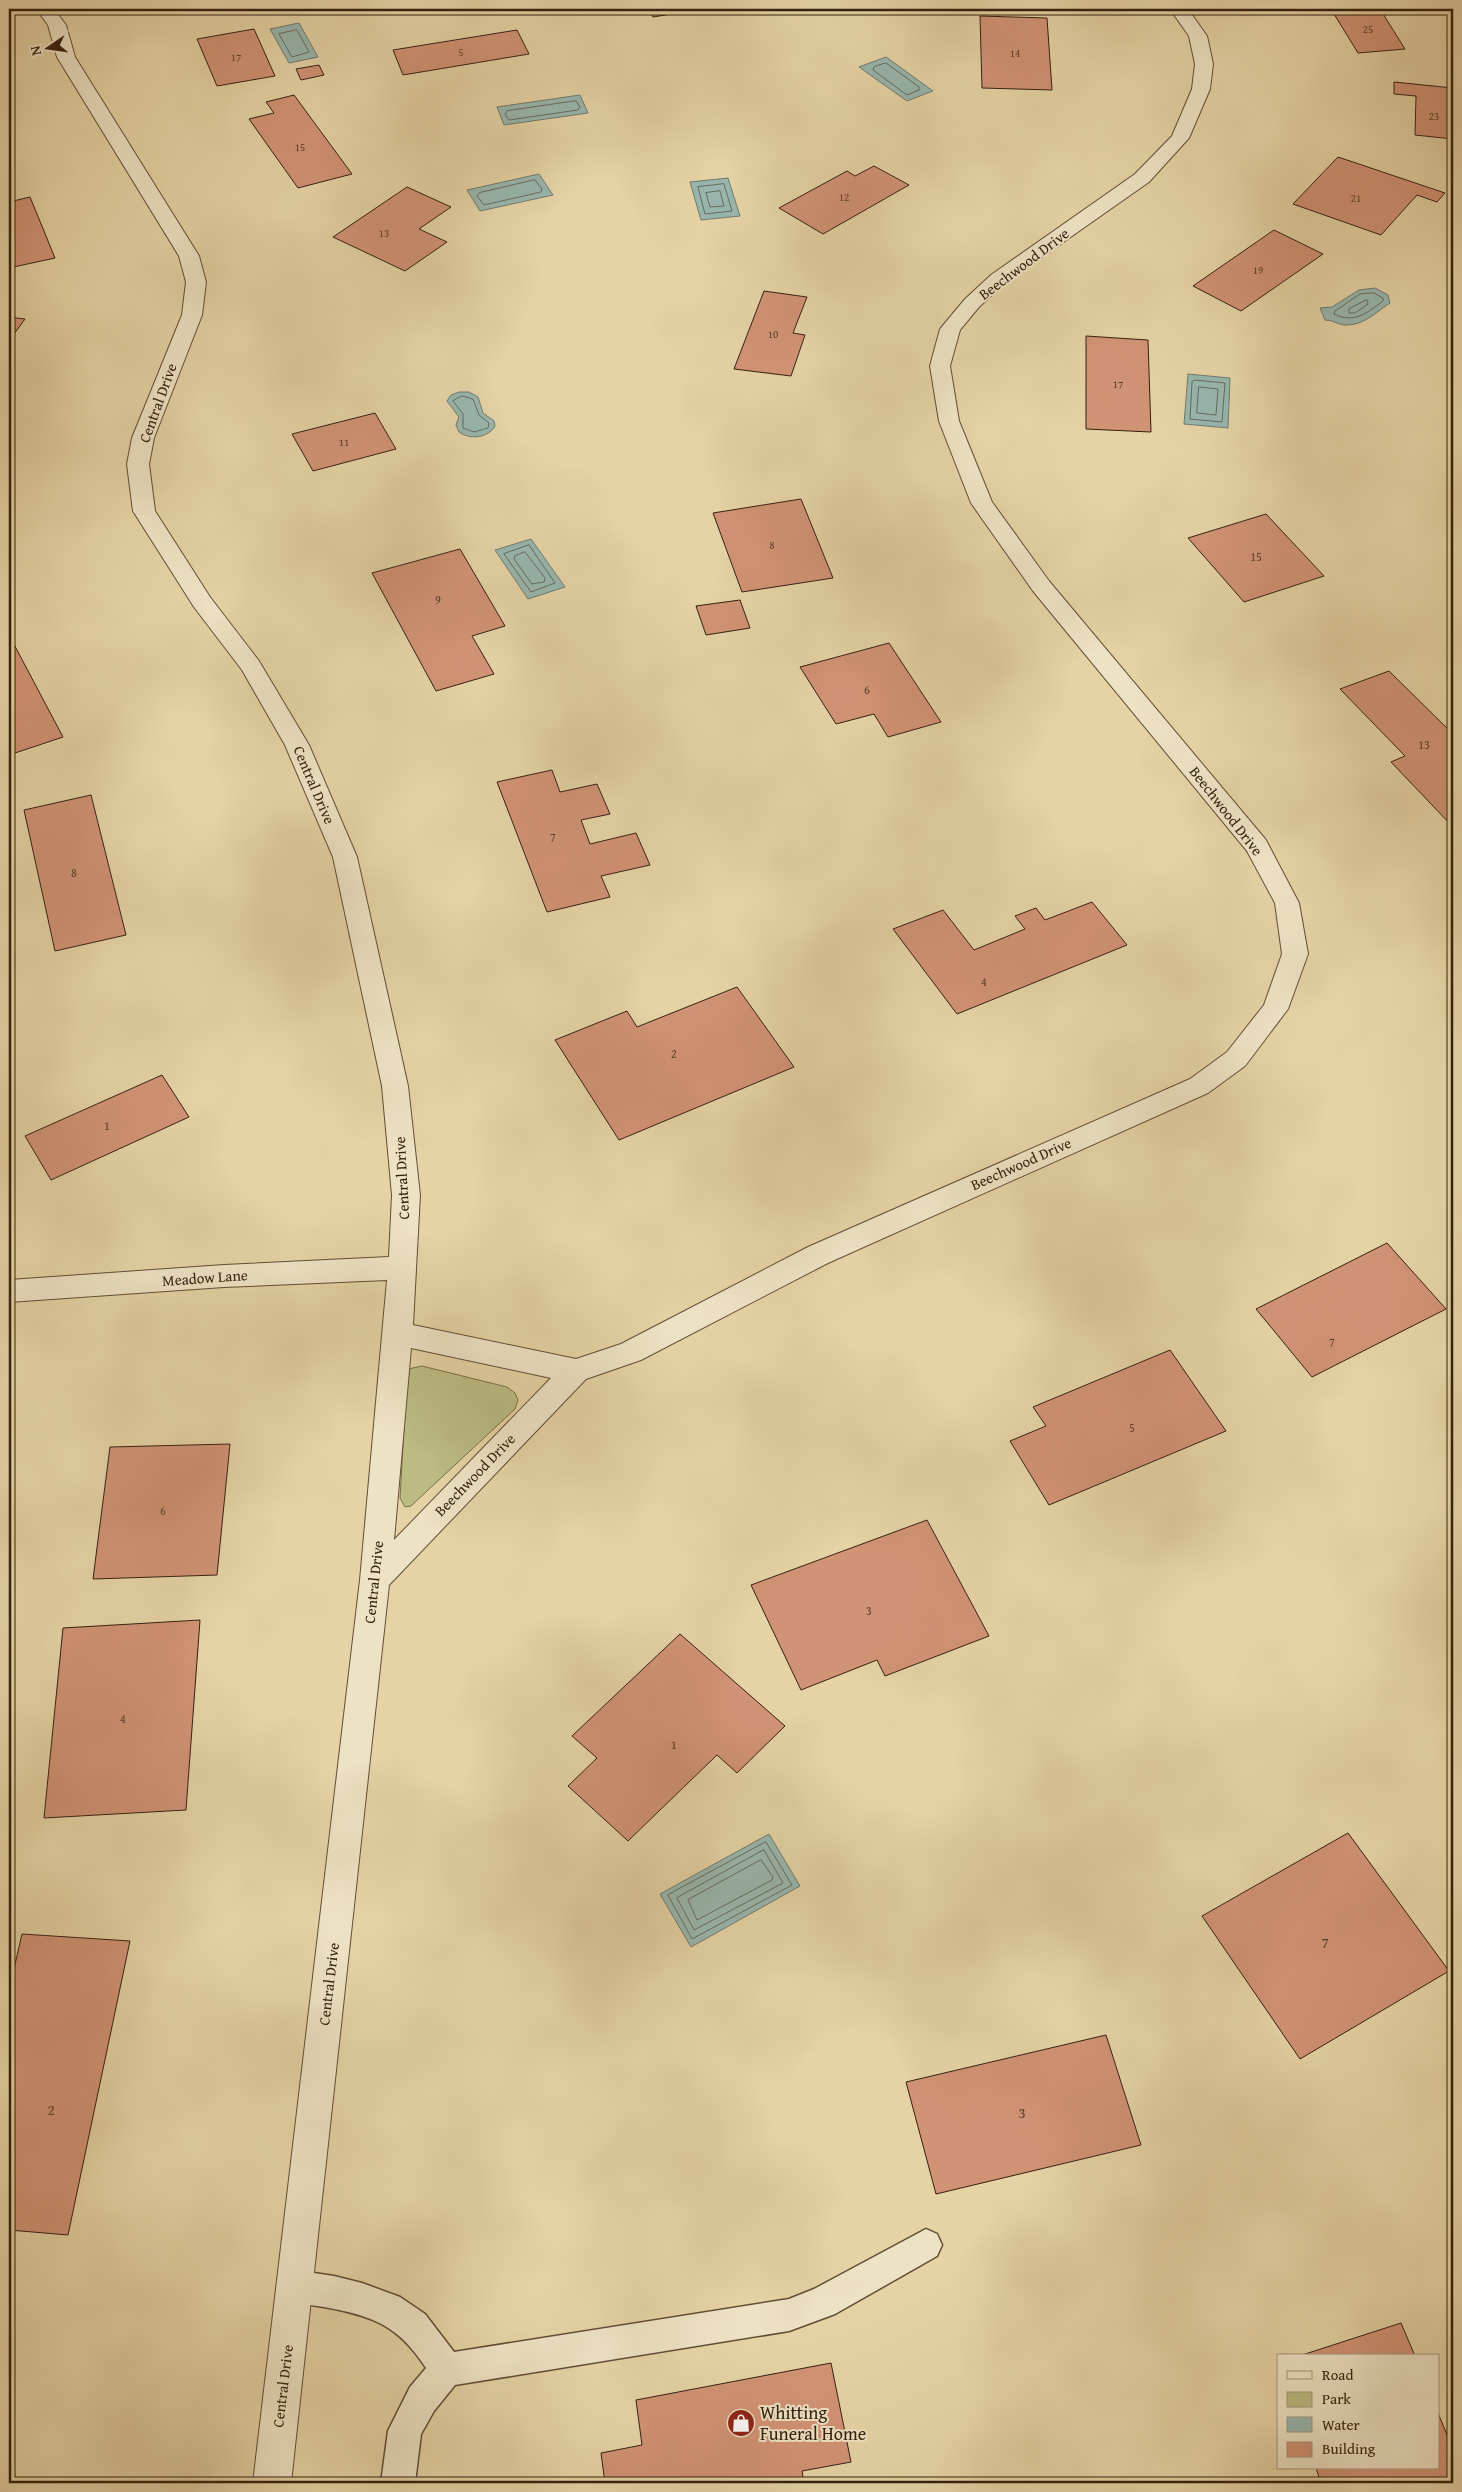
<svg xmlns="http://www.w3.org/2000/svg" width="1462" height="2492" font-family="'Gentium Book Plus',serif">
<rect width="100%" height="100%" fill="#e5d3a5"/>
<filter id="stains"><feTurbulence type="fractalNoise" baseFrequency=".004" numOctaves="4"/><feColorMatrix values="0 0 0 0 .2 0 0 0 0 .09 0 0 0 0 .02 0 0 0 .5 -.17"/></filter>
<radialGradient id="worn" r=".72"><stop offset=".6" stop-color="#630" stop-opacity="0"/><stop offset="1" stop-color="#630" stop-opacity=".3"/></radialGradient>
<!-- green -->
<path fill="#bbbb82" stroke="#786e48" d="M422,1366l85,21 8,6 3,7 -3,9 -104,97 -6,1 -5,-9 7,-123 1,-6z"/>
<!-- water -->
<path fill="#98b6ae" stroke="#707a6e" d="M299,23l19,34 -29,6 -19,-34z
M886,57l47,34 -26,10 -48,-34z
M580,95l8,18 -84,12 -7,-18z
M539,174l14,21 -73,16 -13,-21z
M728,178l12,38 -39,4 -11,-38z
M1375,288l13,7 2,8c-15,10 -27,23 -46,22 -7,-1 -11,-5 -19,-5l-5,-12 12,-1 27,-17z
M1188,374l42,4 -2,50 -44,-4z
M459,392h10l9,5 5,16 11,8 1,5c-7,12 -25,14 -36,6l-3,-7 3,-8 -12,-16 4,-6z
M531,539l34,48 -37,12 -33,-49z
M769,1834l31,52 -109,61 -31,-53z"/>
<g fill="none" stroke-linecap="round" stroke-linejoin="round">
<!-- shore -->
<path stroke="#666b5e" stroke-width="1" d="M297,30l12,22 -17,5 -13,-23z
M886,63l33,24v3l-12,5 -34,-25 1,-3z
M576,101l4,6 -2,3 -69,10 -4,-6 2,-3z
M535,180l7,9 -1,3 -57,13 -7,-9 2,-3z
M724,184l8,27 -27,3 -7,-27z
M720,191l4,15 -14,1 -4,-14z
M1374,293l9,5v3c-16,12 -29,23 -49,13l1,-3 25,-17z
M1367,300l1,4 -13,9h-6v-4z
M1195,380l30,3 -3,39 -32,-3 2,-37z
M1199,387l19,2 -2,26 -19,-2z
M462,396l11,3 6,16 10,8 -1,5 -14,4 -11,-4v-14l-10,-13z
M529,545l26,38 -24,9 -27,-38z
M525,552l20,26 -1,4 -12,2 -18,-25 1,-3z
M766,1842l26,43 -100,54 -24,-44z
M764,1850l19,33 -89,47 -17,-32z
M761,1860l12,17 -1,3 -75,40 -9,-20z"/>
</g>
<!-- building -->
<path fill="#d19375" stroke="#35200f" d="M648,9h54l-49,8z
M1331,9h49l25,40 -47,4z
M980,16l67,2 5,72 -70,-2z
M254,29l21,47 -58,10 -20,-47z
M517,30l12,24 -126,21 -10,-25z
M319,65l5,10 -23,5 -5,-11z
M1394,82l59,6v51l-38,-4 1,-39 -22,-2z
M294,95l58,79 -54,14 -49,-69 25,-6 -8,-11z
M1338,157l107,36 -8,9 -20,-7 -36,40 -88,-31z
M874,166l35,19 -86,49 -44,-26 68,-37 8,5z
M407,187l44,20 -32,22 28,13 -42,29 -72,-34z
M30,197l25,61 -46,10v-66z
M1274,230l49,24 -82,57 -48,-25z
M764,291l43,6 -14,36 12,2 -14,41 -57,-7z
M9,317l16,2 -16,22z
M1086,336l62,4 3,92 -65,-3z
M375,413l21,36 -83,22 -21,-37z
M801,499l32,79 -91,14 -29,-79z
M1266,514l58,62 -80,26 -56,-64z
M460,549l45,77 -33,10 22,38 -58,17 -64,-118z
M740,600l10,28 -44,7 -10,-29z
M9,635l54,102 -54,18z
M889,643l52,79 -53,15 -14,-23 -38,10 -36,-57z
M1389,671l64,63v93l-62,-65 14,-6 -65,-67z
M552,770l8,22 37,-8 13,30 -29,6 9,24 46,-11 14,32 -49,11 9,21 -63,15 -50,-130z
M91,795l35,140 -71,16 -31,-141z
M1092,902l35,43 -170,69 -64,-85 50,-19 31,40 51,-21 -10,-13 21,-8 9,12z
M737,987l57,80 -175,73 -64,-100 72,-29 10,16z
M162,1075l27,42 -138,63 -26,-44z
M1387,1243l59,66 -134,68 -56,-68z
M1170,1350l56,81 -177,74 -39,-64 36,-15 -13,-19z
M230,1444l-13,131 -124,4 17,-132z
M927,1520l62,116 -104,40 -8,-16 -76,30 -50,-105z
M200,1620l-14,190 -142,8 19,-190z
M680,1634l105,92 -48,47 -20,-18 -89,86 -60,-55 29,-28 -25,-22z
M1348,1833l101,138 -149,88 -98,-143z
M22,1934l108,7 -62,294 -59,-5v-240z
M1106,2035l35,110 -205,49 -30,-112z
M1401,2323l14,33h-116z
M831,2363l20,99 -49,9 2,12h-199l-4,-30 41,-8 -6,-45z
M1438,2413l15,36v34h-132l-5,-15h122z"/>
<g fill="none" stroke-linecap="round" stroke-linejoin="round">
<!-- service casing -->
<g stroke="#614d34" stroke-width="3">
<path id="service" d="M926,2229l11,5 5,11 -5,11 -102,58 -46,17 -334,54 -21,26 -13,23 -6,49h-34l7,-52 22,-44 16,-19c-28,-43 -53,-52 -102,-61 -14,-2 -28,-4 -42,-9l-4,-12 4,-12 12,-4 40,6 28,7 38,14 25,17 29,38 335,-53 25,-10z"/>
</g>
<!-- minor casing -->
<g stroke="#614d34" stroke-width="2">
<path id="minor" d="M36,9h18l12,16 9,32 124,199 7,26 -4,33 -48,123 -5,26 6,47 55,86 49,64 50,84 48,112 51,229 12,109 -7,130 163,34 45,-15 187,-97 382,-168 37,-27 37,-47 18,-51 -7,-51 -28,-52 -214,-260 -62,-88 -32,-82 -9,-55 10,-37 25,-30 26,-24 144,-101 37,-38 20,-47 3,-25 -6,-28 -19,-27h18l19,27 6,28 -3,25 -21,49 -40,44 -144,101 -26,24 -19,23 -10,36 9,55 33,81 57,79 217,259 33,63 9,51 -20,55 -43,57 -37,27 -380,170 -187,97 -55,19 -197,206 -98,898h-38l107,-903 27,-300 -163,7 -215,15v-22l215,-15 165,-8 3,-62 -10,-109 -49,-229 -48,-112 -43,-75 -48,-63 -61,-96 -6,-47 5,-26 50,-123 4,-33 -7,-26 -122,-199 -9,-32zM411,1348l140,30 -157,162z"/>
</g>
<!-- service -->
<use href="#service" fill="#eee2c4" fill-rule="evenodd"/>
<!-- minor -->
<use href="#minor" fill="#eee2c4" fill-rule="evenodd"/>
</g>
<!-- icons -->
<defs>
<g id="shop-disc" transform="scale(1.4375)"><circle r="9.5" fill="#8f2418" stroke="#eee2c4"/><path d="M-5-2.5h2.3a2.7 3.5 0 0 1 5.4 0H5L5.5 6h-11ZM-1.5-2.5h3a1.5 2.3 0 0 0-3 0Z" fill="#fff"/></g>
</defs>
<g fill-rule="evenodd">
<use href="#shop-disc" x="741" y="2423"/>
</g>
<g text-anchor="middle" stroke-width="4" stroke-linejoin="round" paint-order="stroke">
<!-- far-number labels -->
<g font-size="11" fill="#5c3d28">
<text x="1368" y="33">25</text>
<text x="461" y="56">5</text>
<text x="1015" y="57">14</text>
<text x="236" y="61">17</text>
<text x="1434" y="120">23</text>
<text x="300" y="151">15</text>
<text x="844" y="201">12</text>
<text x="1356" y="202">21</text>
<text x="384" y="237">13</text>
<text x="1258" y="274">19</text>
<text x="773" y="338">10</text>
<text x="1118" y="388">17</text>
<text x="344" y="446">11</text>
<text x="772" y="549">8</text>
</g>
<!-- number labels -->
<g font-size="12" fill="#5c3d28">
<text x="1256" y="561">15</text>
<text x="438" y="604">9</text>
<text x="867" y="694">6</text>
<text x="1424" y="749">13</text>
<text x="553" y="842">7</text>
<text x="74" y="877">8</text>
<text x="984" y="986">4</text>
<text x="674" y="1058">2</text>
<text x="107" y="1130">1</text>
<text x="1332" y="1347">7</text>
<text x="1132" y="1432">5</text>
<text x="163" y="1515">6</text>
<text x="869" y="1615">3</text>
<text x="123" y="1723">4</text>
<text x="674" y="1749">1</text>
</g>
<!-- street labels -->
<g font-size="15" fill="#35200f" stroke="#eee2c4">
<text transform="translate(1024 264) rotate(-37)" y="5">Beechwood Drive</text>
<text transform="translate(158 403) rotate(-70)" y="5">Central Drive</text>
<text transform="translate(314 785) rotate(67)" y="5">Central Drive</text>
<text transform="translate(1226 811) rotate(52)" y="5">Beechwood Drive</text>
<text transform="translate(1021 1164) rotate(-24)" y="5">Beechwood Drive</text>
<text transform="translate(402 1178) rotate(-93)" y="5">Central Drive</text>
<text transform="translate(205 1278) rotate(-4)" y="5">Meadow Lane</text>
<text transform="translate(475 1475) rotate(-46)" y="5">Beechwood Drive</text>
<text transform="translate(374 1582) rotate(-84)" y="5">Central Drive</text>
<text transform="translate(329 1984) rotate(-83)" y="5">Central Drive</text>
<text transform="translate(283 2386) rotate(-83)" y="5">Central Drive</text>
</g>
<!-- near-number labels -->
<g font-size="15" fill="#5c3d28">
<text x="1325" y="1948">7</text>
<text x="51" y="2115">2</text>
<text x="1022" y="2118">3</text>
</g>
<!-- near-poi labels -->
<g font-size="18" fill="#35200f" stroke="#eee2c4" text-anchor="start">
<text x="760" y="2419">Whitting<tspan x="760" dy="21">Funeral Home</tspan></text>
</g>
</g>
<!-- margin -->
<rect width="1462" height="2492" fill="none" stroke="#e5d3a5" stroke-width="30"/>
<rect x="10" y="10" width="1442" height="2472" fill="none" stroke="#35200f" stroke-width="2.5"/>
<rect x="15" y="15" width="1432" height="2462" fill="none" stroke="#35200f"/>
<!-- legend -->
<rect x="1277" y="2354" width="162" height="115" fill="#eee2c4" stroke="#a4947c"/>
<rect x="1287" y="2371" width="25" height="8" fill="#eee2c4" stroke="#a4947c"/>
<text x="1322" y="2380" font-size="15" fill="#35200f">Road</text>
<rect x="1287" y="2392" width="25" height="15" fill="#bbbb82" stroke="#a4947c"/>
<text x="1322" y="2404" font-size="15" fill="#35200f">Park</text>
<rect x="1287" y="2417" width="25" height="15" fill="#98b6ae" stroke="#a4947c"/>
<text x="1322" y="2430" font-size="15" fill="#35200f">Water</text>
<rect x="1287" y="2442" width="25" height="15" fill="#d19375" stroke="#a4947c"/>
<text x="1322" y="2454" font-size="15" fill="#35200f">Building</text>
<!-- north arrow -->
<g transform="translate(48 48) rotate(257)" stroke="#eee2c4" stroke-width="4" paint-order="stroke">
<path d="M0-4L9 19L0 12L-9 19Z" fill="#35200f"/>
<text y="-8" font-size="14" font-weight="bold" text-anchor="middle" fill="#35200f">N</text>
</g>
<rect width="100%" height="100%" filter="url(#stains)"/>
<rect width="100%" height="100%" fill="url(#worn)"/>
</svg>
